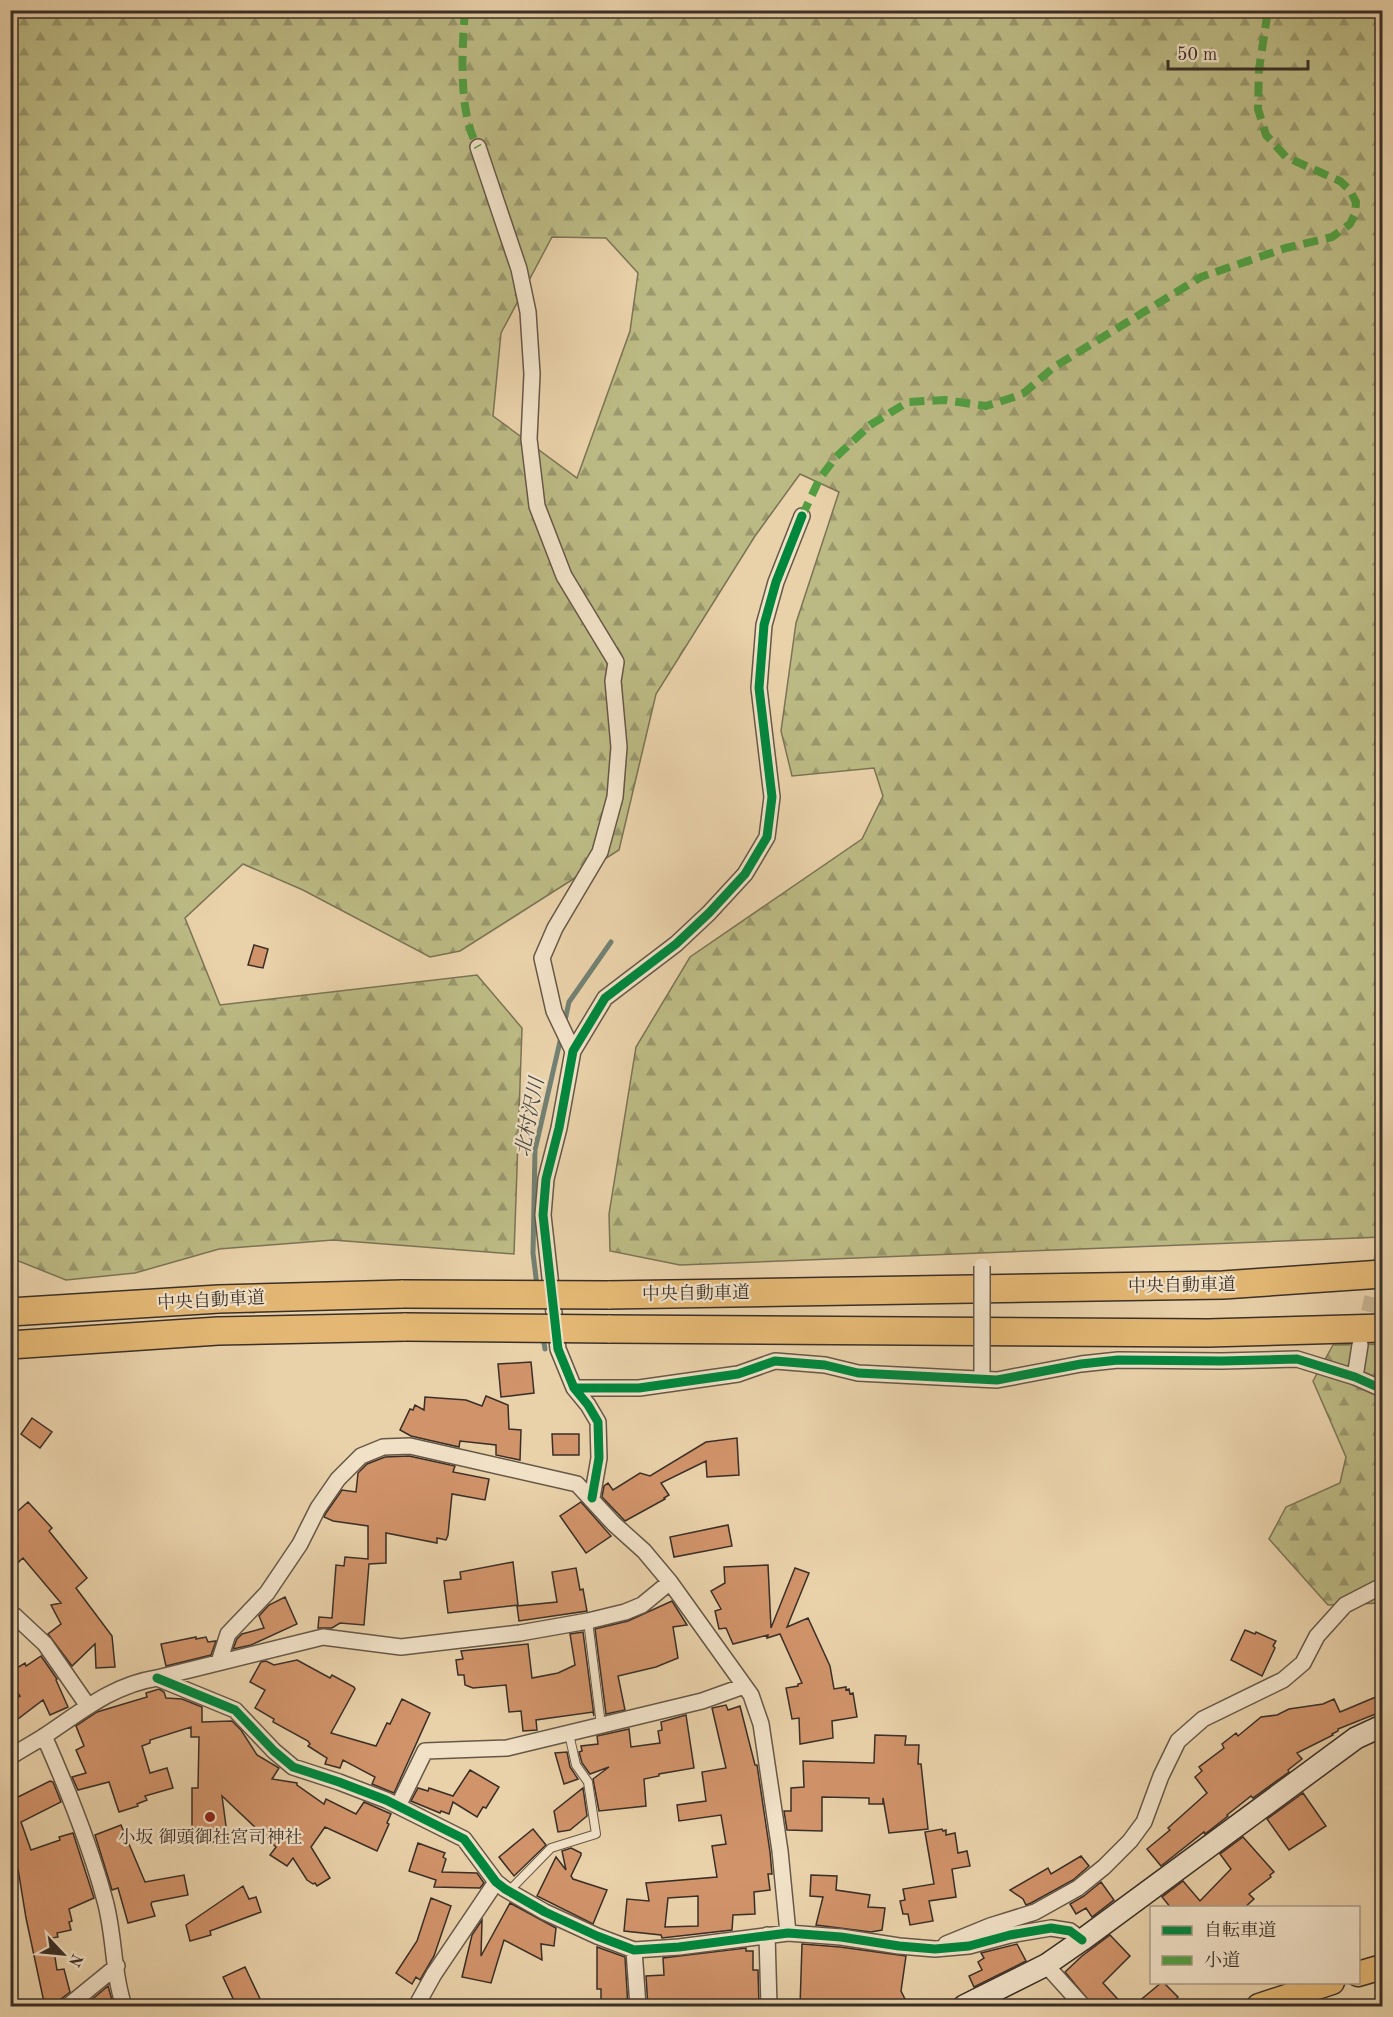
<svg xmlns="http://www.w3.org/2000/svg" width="1393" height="2017" font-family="'Old Standard TT','Noto Serif JP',serif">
<defs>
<pattern id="forest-firs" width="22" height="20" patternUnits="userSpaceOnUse" patternTransform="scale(1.5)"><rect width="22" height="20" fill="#bcba84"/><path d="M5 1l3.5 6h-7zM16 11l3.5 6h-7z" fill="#9a986c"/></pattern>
</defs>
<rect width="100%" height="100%" fill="#e9d1a9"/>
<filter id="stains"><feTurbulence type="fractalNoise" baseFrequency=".00333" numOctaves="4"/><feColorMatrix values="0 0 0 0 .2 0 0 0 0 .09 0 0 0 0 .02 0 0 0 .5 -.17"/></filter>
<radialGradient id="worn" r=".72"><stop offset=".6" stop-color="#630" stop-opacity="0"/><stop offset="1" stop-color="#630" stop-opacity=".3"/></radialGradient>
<!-- forest -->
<path fill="url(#forest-firs)" stroke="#7b7456" stroke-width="1.5" fill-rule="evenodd" d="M10,11h1372v1226l-702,28 -70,-14 -1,-37 27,-167 54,-90 172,-118 21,-43 -9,-28 -82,8 -11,-45 15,-108 43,-131 -39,-18 -45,62 -99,158 -37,156 -159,101 -30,6 -127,-67 -60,-26 -58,54 35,87 257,-30 45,53 -8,226 -181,-14 -114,9 -84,24 -69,7 -55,-22zM552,237l54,1 32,35 -8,58 -53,147 -84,-62 8,-83z
M1382,1344v259l-54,2 -59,-66 17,-32 54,-24 6,-26 -33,-76 20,-36z"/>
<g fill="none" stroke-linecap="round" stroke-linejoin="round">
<!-- stream -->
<path stroke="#728173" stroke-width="5" d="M564,1025l5,-23 42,-60
M537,1286l-4,-33 2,-103 26,-113
M543,1337l2,12"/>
</g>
<!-- building -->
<path fill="#d1936a" stroke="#3a2f27" stroke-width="1.5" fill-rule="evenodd" d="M254,945l14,4 -5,19 -15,-3z
M531,1362l3,31 -33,4 -3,-33z
M486,1396l22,9 1,24 12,1 -1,30 -24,-5v-10l-36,-4 -1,6 -48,-11 -11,-6 10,-21 3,1 2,-5 9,5 1,-13 41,3 16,6z
M32,1418l20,14 -12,16 -19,-14z
M552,1434h27v21h-26z
M737,1438l2,37 -32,2 -1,-16 -45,22 8,12 -5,3 1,1 -40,22 -23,-24 2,-11 4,-3 5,7 27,-17 10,3 56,-34z
M409,1456l46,10 -2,6 36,7 -4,21 -33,-6 -4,41 -2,5 -9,-2v5l-51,-10v30l-17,1 -5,61 -24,-2 -8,5h-14l1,-11 13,1 4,-53 8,1 1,-9 23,2v-33l-35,-5 -9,-4 2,-4 16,-23 14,2 2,-19 9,-9 18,-7z
M28,1502l24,26 -3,3 38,47 -11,10 36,48 3,31 -19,1 -1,-24 -23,22 -24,-32 13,-10 -10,-19 10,-2 -38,-45 -13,12v-52z
M581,1502l30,34 -25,17 -26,-37z
M728,1525l4,21 -58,11 -4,-20z
M513,1562l5,43 -70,8 -4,-32 17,-2 -1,-7z
M768,1565l3,63 24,-60 14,5 -22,54 21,-9 22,48 4,23 12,-2v3l3,-1 1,5 3,-1 4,24 -25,4 1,17 -33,6 -1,-26 -7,1 -6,-31 12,-2v-2l4,-1 -22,-49 -13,4 1,-3 -35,9 -7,-16 -7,1 -4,-18 6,-2 -10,-18 14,-8 -1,-16z
M576,1568l4,22 3,-1 4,22 -68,10 -2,-15 40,-4 -5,-30z
M285,1597l12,27 -46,21 -18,4 4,-10 5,-5 22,-6 -5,-12 10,-11z
M672,1601l15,24 -14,2 5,31 -22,9 -38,9 7,34 -19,4 -11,-85 33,-8z
M1245,1630l10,4 1,-2 20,9 -3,5 2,2 -13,28 -31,-16z
M583,1632l11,84 -1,-4 -57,8 1,10 -14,1 -2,-20 -12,1 -3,-27 -33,3 -8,-3 -1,-10h-6l-2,-15 7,-1 -2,-8 67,-7 4,34 26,-5 17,-8 -5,-31z
M196,1637v2l10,-2 2,5 8,-1 -5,14 -45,11 -5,-22z
M41,1656l16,23 -1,1 12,27 -18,8 -7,-15 -33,25v-22l10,-7 -10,-14v-10l15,-9 1,3z
M297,1660l33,18 2,-3 22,12 1,2 -24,44 45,13 11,-23 3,1 12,-25 28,14 -36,80 -22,-9 3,-7 -32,-17 -3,8 -15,-4 2,-6 -19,-12 2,-2 -2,-3 -35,-19 1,-3 -19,-11 10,-18 -15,-8 11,-20 5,-1 8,4z
M159,1689l5,3 2,6 16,1 20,8v15l30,-1 9,9 16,25 22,13 -7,11 25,4v2l27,19 2,-5 30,15 8,-12 27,12 -4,9 2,1 -12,27 -52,-24 -14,20 19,31 -13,8 -2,-3 -2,1 -6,-4 -14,-22 -6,8 -17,-11 6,-8 -54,-51 6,45 -36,2v-55h6l1,-51h-8v-10l-41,13v3l-8,3 8,27 17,-5 6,20 -28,8 2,4 -10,4 1,2 -19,6 -10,-30 -31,8 -6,-13 14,-4 -10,-23 8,-4 -8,-20 21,-14 50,-15 -1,-4z
M1383,1694v17l-45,18v2l-6,3 1,1 -36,18 5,6 -14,11 1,2 -36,26 -2,-2 -24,19 1,1 -23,18 -1,-2 -43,34 -14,-17 23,-19 -2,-2 39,-35 -12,-16 7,-6 -3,-4 25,-19 -2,-4 14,-11 2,3 23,-19 16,-2 12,-6 34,-5 11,-5 6,13z
M726,1705l2,5 12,-4 15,59h2l13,87 2,22h-4l2,16 -16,2 1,22 -22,1 -1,15 -70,8 -1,-3 -37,-4 3,-32 22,2 -3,-18 71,-6 -5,-31 14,-2 -5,-29 -42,6 -2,-16 29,-4 -4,-29 24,-4 -14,-60zM698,1896v30l-33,1 3,-29z
M686,1715l8,53 -35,6v2l-15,3 2,27 -47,5 -6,-32 16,-12 -19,7 -8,-11 -3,-11 3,-1 -1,-5 17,-2 -1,-8 32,-7 2,18 29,-4 -2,-12 4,-1 -1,-8z
M875,1735l31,1 -1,9h14l-1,19h3l7,65 -39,4 -6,-35v6h-14v-6l-47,-1v34l-35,-1 -3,-19h7v-23l13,-1 -1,-26 71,2z
M567,1752l3,15 8,12 -14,5 -9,-31z
M470,1770l29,17 -13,21 -3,-1 -6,10 -24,-15 -4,12 -8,-3 -1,2 -29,-12 7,-13 10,3 1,-3 24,8z
M50,1781l3,1 8,20 -40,20 10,28 29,-10 -1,-3 14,-4 21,65 -25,11 3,12 -3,1 2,8 -14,3 1,4 -6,1 5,32 7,-1 6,23 -9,7 -3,8h-13l-19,-89 -8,-49 -8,3v-71z
M583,1788l4,28 -17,14 -12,2 -4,-21z
M1303,1793l23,33 -37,24 -22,-31z
M121,1825l24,57 39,-7 4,20 -36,7 -1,2 4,12 -27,7 -10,-35 -6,2 -17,-55z
M533,1829l13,16 -32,31 -15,-19z
M942,1829l1,2 3,-1v5l9,-2 3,20 9,-2 3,15 -18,3 4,28 -27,4 4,20 -23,4 -2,-11h-5l-3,-13 5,-1 -2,-11 31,-5 -9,-52z
M1243,1837l31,35 -4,3 1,2 -22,17 5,5 -10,9h-73l-9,-11 21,-16 17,20 31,-32 -11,-15z
M418,1843l27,10 -2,4 3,2 -4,13 35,1 7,10 -4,5 -46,-1 2,-7 -27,-9z
M571,1848l10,5v2l-10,21 2,3 34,11 -14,34 -56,-28 19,-39 10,13 -4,-19z
M1081,1856l8,10 -16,14 -42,23 -5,2 -3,-6 -13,-9 38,-22 3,6z
M811,1875l26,1 -1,14 34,5 -2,12 17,1 -3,22 -11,2 -55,-7 7,-28 -13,-1z
M1101,1882l13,18 -22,17 -6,-9 -10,6 -6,-10 14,-8z
M243,1886l6,13 7,-2 5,15 -51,19 1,4 -21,6 -4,-16z
M431,1898l20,8 -17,50 -14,24 -4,-3 -4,7 -16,-11 21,-32z
M510,1903l46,25 -2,18 -13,-2 1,16 -38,-20 -13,43 -29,-6 10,-42 10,-15 -1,36z
M1110,1935l20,21 -27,27 22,24h-31l-29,-35 17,-16z
M802,1944l38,3 66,9 -5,35 8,16h-109z
M1017,1944l9,17 -52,26 -5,-11 13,-6 -4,-8 6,-4 -3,-5z
M597,1947l28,10 3,50h-27v-18h-4z
M746,1948v3h7v19h5l1,37h-111l-2,-31 18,-1 -1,-17z
M245,1967l19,40h-27l-14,-30z
M1161,1983h3l14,14 -10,10h-36z
M108,1986l6,21h-31z"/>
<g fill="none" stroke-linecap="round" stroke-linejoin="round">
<!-- street-tunnel -->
<path stroke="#c6b18f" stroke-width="15" stroke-dasharray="15 8" stroke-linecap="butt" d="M1363,1334l19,-79"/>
<!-- lane casing -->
<g stroke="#665848" stroke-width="10">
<path id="lane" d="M588,1621l13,104
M509,1891l42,-43 45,-14 -8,-52 -12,-17 -7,-31"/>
</g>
<!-- street casing -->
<g stroke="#665848" stroke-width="18">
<path id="street" d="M478,147l41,122 9,43 4,62 -3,65 8,67 27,70 52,86 -3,19 6,66 -4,50 -15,55 -45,76 -13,30 12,53 19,40
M1355,1377l5,-32
M574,1388h65l99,-14 37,-13 50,4 33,8 139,7 84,-16 37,-4 104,1 75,-2 58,18 27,12
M592,1498l7,-40 -1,-36 -10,-17 -14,-17 -16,-39 -15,-134 3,-36 13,-51 14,-77 32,-53 71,-54 33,-31 36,-39 22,-37 5,-40 -13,-109 5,-63 12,-43 26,-66
M10,1613l5,3 30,28 43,62
M219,1662l9,-28 39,-41 33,-49 18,-36 20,-29 23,-23 22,-9 27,-1 167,38 37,40 30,27 26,31 81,113 10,29 19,127 8,82
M157,1678l78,32 39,41 19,16 46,15 47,18 78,39 32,43 9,7 40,23 52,24 37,14 45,-3 109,-14 53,4 58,9 36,3 34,-3 41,-11 41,-7 19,3 12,9
M44,1736c23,52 45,106 60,161 11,36 8,75 20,109
M10,1757c12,-8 24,-14 36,-22 36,-24 67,-50 111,-57l166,-41 78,10 119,-14 68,-12 37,-9 17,-7 28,-23
M398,1806l27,-55 82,-3 195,-47 42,-15
M767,1935l2,71
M946,1944l44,-18 45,-14 43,-24 26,-21 26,-26 14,-19 17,-46 17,-35 25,-22 80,-39 20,-17 14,-27 28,-31 37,-19
M634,1950l4,56
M1046,1965l37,41
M68,2006l49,-40
M423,2006l-4,-5 15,-27 62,-92"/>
</g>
<!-- secondary casing -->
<g stroke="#3a2f27" stroke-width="24">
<path id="secondary" d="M964,2006l82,-41 36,-25 274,-202 26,-12"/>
</g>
<!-- primary casing -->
<g stroke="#3a2f27" stroke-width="27">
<path id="primary" d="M1358,1974l24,-7
M1259,2006l73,-24"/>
</g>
<!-- highway casing -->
<g stroke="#3a2f27" stroke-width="30">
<path id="highway" d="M608,1295l615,-10 159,-11
M10,1312l209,-13 184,-5
M608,1329l600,4 174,-5
M10,1345l208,-14 188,-4"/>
</g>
<!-- lane -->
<use href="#lane" stroke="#f1e1c7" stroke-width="8"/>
<!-- street -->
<use href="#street" stroke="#f1e1c7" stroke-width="15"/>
<!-- secondary -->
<use href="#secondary" stroke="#f1e1c7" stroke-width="21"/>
<!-- primary -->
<use href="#primary" stroke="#e4b874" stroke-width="24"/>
<!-- highway -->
<use href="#highway" stroke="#e4b874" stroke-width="27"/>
<!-- street-bridge casing -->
<g stroke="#665848" stroke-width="18" stroke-linecap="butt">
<path id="street-bridge" d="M982,1266v105"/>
</g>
<!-- highway-bridge casing -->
<g stroke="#3a2f27" stroke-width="30" stroke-linecap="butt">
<path id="highway-bridge" d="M403,1294l205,1
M406,1327l202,2"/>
</g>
<!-- street-bridge -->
<use href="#street-bridge" stroke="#f1e1c7" stroke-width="15"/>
<!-- highway-bridge -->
<use href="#highway-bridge" stroke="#e4b874" stroke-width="27"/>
<!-- quiet -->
<path stroke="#529d41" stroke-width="8" stroke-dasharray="15 8" stroke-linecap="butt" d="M465,10c-3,38 -7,105 13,137
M802,516l18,-38 16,-21 34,-32 38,-23 37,-2 41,6 25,-8 13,-5 30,-26 147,-90 85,-29 46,-11 18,-13 5,-10 1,-12 -7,-13 -9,-8 -54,-24 -20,-22 -8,-26 1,-40 9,-59"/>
<!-- cycleway casing -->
<g stroke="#f1e1c7" stroke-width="13">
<path id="cycleway" d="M574,1388h65l99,-14 37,-13 50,4 33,8 139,7 84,-16 37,-4 104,1 75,-2 58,18 27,12
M592,1498l7,-40 -1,-36 -10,-17 -14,-17 -16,-39 -15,-134 3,-36 13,-51 14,-77 32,-53 71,-54 33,-31 36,-39 22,-37 5,-40 -13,-109 5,-63 12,-43 26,-66
M157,1678l78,32 39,41 19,16 46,15 47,18 78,39 32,43 9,7 40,23 52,24 37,14 45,-3 109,-14 53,4 58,9 36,3 34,-3 41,-11 41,-7 19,3 12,9"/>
</g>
<!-- cycleway -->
<use href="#cycleway" stroke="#00873e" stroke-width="9"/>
</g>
<!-- markers -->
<circle fill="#8f2418" stroke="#f1e1c7" stroke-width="2" cx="210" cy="1817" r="6"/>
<g text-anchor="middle" stroke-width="4.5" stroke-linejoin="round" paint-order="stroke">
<!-- street labels -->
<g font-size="18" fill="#3a2f27" stroke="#f1e1c7">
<text transform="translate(1182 1285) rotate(-1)" y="6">中央自動車道</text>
<text transform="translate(696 1293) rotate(-1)" y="6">中央自動車道</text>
<text transform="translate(211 1300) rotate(-3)" y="6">中央自動車道</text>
</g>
<!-- poi labels -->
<g font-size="18" fill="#3a2f27" stroke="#f1e1c7">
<text x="210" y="1843">小坂 御頭御社宮司神社</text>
</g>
<!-- water labels -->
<g font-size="20" font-style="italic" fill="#4d4a40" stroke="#f1e1c7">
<text transform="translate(529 1117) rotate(-79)" y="7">北村沢川</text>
</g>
</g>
<!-- margin -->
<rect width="1393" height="2017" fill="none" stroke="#e9d1a9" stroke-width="36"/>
<rect x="12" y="12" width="1369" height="1993" fill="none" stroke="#3a2f27" stroke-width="3"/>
<rect x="18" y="18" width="1357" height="1981" fill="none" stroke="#3a2f27" stroke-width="1.5"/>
<!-- legend -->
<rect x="1150" y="1906" width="210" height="78" fill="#f1e1c7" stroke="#a89a87" stroke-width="1.5"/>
<rect x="1162" y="1926" width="30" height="9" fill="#00873e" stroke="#a89a87" stroke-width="1.5"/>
<text x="1204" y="1936" font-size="18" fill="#3a2f27">自転車道</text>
<rect x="1162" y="1956" width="30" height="9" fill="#529d41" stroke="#a89a87" stroke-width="1.5"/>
<text x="1204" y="1966" font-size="18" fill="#3a2f27">小道</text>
<!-- north arrow -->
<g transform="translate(63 1954) rotate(116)" stroke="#f1e1c7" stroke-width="4.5" paint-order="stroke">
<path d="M0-4.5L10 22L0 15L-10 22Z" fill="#3a2f27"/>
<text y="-9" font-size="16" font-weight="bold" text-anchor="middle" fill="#3a2f27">N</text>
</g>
<!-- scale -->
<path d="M1168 60v9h140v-9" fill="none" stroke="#3a2f27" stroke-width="3"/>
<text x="1177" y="60" font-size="18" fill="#3a2f27" stroke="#f1e1c7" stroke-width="4.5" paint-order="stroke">50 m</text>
<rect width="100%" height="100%" filter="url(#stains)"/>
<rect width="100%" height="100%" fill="url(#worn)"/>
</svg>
